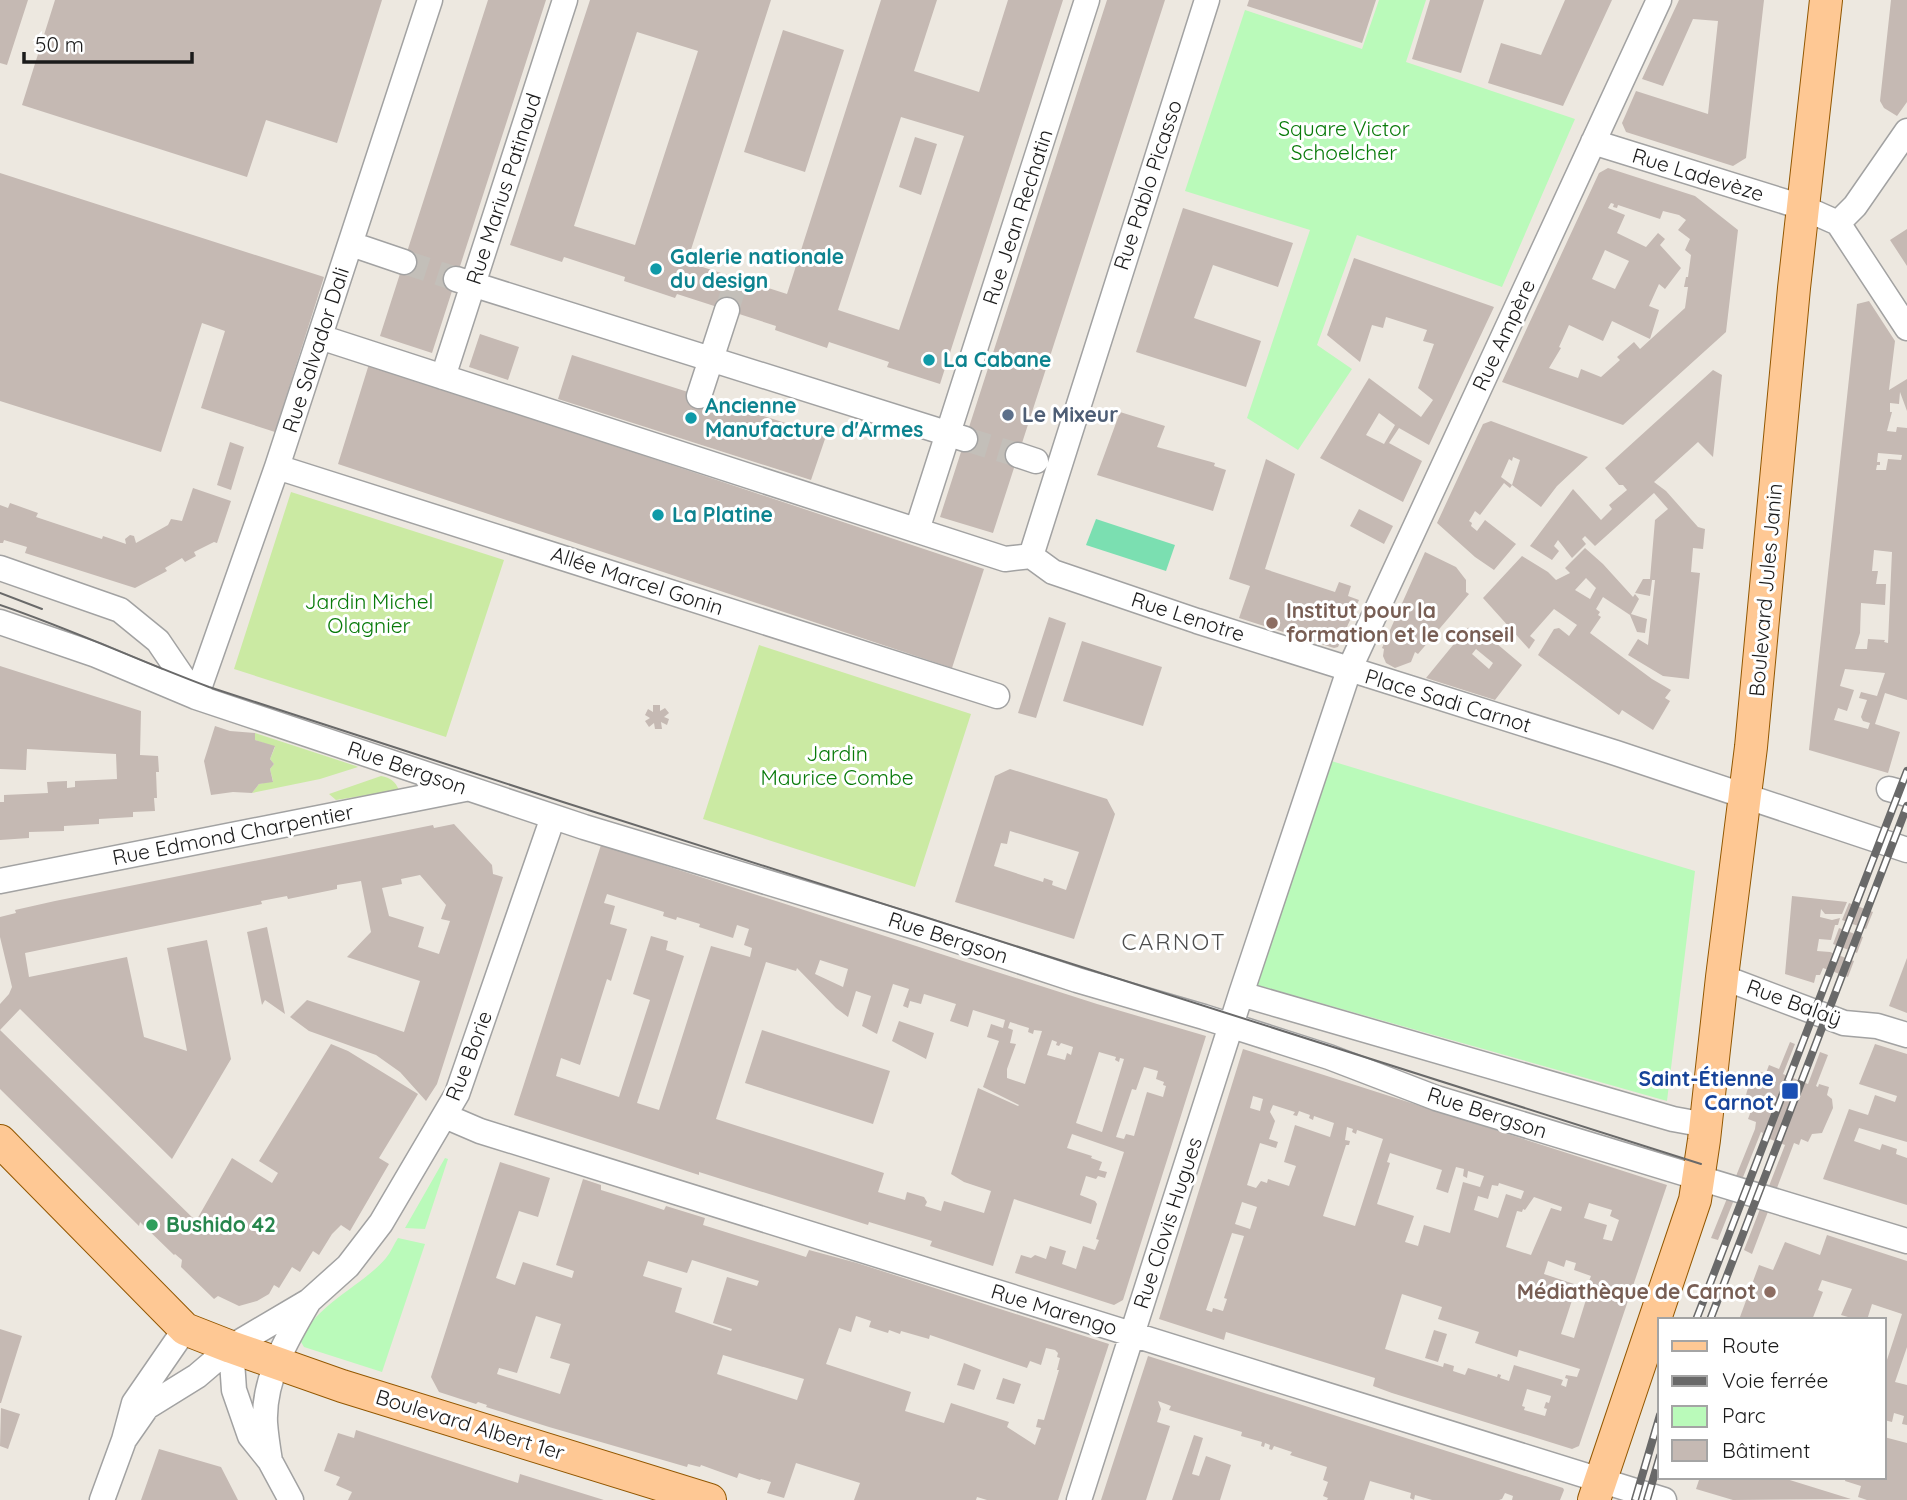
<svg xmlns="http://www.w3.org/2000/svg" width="1907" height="1500" font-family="Quicksand,sans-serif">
<rect width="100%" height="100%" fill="#ede8e0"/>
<!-- grass -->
<path fill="#cbeaa3" d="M291,492l213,68 -58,177 -212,-68z
M759,645l212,69 -56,173 -212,-68z
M255,733l101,33 2,1 -38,12 -68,14 7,-9 14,-3 -3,-12 4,-5 -4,-5 5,-12 -20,-7z
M381,776c10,2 14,5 18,14l-63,10 -7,-6z"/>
<!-- park -->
<path fill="#bafaba" d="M1379,0h47l-20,62 169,57 -73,168 -145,-52 -40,110 35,24 -54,81 -51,-32 63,-188 -125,-39 60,-181 117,39z
M1328,760l367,111 -28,230 -410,-116z
M445,1158l3,1 -23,70 -20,-1z
M398,1238l27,6 -43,128 -78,-25 -3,-5c10,-35 63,-57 85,-84 5,-6 8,-14 12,-20z"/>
<!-- pitch -->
<path fill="#7bdfb1" d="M1096,519l79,26 -9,26 -80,-26z"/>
<!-- building -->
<path fill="#c5b9b3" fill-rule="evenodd" d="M0,0h28l-21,65 -7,-2z
M55,0h327l-45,143 -71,-23 -19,57 -225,-72z
M488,0h58l-114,353 -52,-17z
M590,0h181l-84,262 100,32 94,-294h56l-23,71 65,21 29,-92h55l-123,384 -53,-17 2,-5 -60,-20 -2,6 -52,-18 1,-4 -99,-32 -2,4 -51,-17 1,-4 -61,-20 -2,5 -52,-17zM637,32l61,19 -63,194 -61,-19zM901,117l63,19 -65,194 -61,-20z
M1107,0h58l-172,533 -53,-16z
M1249,0h127l-14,43 -115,-37z
M1430,0h54l-23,73 -49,-14z
M1565,0h47l-49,106 -75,-23 13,-40 40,12z
M1679,0h85l-18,158 -13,8 -107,-34 -4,-9 14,-32 72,23 10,-93 -25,-2 -30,67 -21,-7z
M1891,0h16v102l-10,14 -13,-8 -4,-7z
M783,30l61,20 -39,122 -61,-20z
M915,137l22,7 -16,51 -22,-8z
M1608,168l87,28 43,34 -12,102 -103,93 -121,-43 97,-209zM1611,203l3,1 -1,3 4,1 1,-3 42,14 3,-8 16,4 7,5 -8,10 12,9 -5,11 6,5 -3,22h-2l-2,10h4l-3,21 -45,41 -6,-7 -17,15 3,3 -19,17 -20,-8 -3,9 -29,-10 12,-20 -2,-1 10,-22 34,16 9,-20 38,18 9,-29 -10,-4 10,-22 6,5 16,-21 -21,-23 5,-6 -7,-6 -12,14 -29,-14 8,-18 -17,-7zM1605,250l24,11 -14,28 -23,-10z
M0,173l324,104 -49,155 -74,-24 24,-77 -23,-8 -41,129 -161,-51z
M1183,208l110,35 -15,44 -65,-22 -19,53 67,23 -15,46 -110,-35z
M1907,229v37l-17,-26z
M1354,258l140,49 -65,138 -30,-17 -10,15 33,18 -19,41 -83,-44 49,-80 52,39 12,-17 -15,-12 16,-44 -11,-3 4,-11 -41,-13 -3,11 -11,-3 -12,37 -33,-27zM1379,413l16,12 -11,19 -18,-9z
M1869,301l26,40 -6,49 18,-11v32l-7,-19 -1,12 -9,-1v9h2l-5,19 9,1 1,-5 10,1v272l-22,-7 -10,31 25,8 -12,41 -79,-23 48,-446zM1878,453l24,2 -1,5 -13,-1 -2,11h-10l1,-5h3v-3h-3zM1874,550l18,2 -4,91 -4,-1 1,-2 -17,-1 -1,10h-12l5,-16 1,-30 24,2 1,-21h-10l2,-13h-6zM1845,669l40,4 -8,23 -16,-4 -2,6 8,2 -6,17 2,4 7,2 -2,6 -34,-9 4,-12 9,3 7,-21 -14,-4z
M480,334l39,13 -11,33 -39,-13z
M572,355l254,81 -15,44 -253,-81z
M369,364l615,205 -32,99 -614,-204z
M1713,370l9,5 -9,82 -15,-15 -44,40 12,9 32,36 7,2 -2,20 -10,-1 -2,24 9,1 -11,106 -26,-3 -35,-21 10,-16 10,6 7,-65h-3l-2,16 -15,-3 8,-14h7l5,-59 13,-11 -14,-16 -59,53 -10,-10 -3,3 4,5 -14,14 -14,-18 -4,6 5,5 -7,9 -22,-14 43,-57 28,31 11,-11 -3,-4 18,-15 -4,-5h-4l-14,-17z
M1120,412l45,14 -8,21 58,16 -1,3 12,4 -13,41 -116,-36z
M1491,421l97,36 -31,29 -16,21 -29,-22 8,-25 -7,-3 -1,4 -3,-2 -8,18 11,8 -2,3 -6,-5 -24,32 -5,-4 -6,10 3,2 -1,3 6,5 8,-11 31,24 -22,26 -19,-13 -38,-34 46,-99z
M230,442l14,5 -13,43 -14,-5z
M1266,459l29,15 -30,95 70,23 4,-10 12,4 -3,10 11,4 -21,47 -4,1 -95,-30 11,-32 -21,-7z
M193,488l38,13 -14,42 -3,-1 -20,10 2,4 -11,6 -3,-4 -17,10 2,3 -32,17 -110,-35 2,-6 -23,-7 -1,3h-3v-38l8,3 2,-5 28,10 -2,4 66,22 1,-3 23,8 -1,-5 5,-4 4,1 2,7 32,-18 3,-6 11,2z
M1359,509l34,17 -9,18 -34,-18z
M1585,548l18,16 30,33 2,-3 4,5 -8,15 16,5 -2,14 -8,-1 -7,-17 -27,-18 -7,12 4,3 -2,3 3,2 -11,16 62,46 19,11 -6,8 5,3 -17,29 -31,-20 -3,5 -81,-60 16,-26 5,-1 10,8 8,-11 -23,-16 -24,27 5,4 -6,9 -46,-51 39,-42 26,16 8,8 14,-7 -5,-5zM1586,578l10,10 -6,11 -15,-9z
M1425,552l31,15 10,13v12l3,2 -51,60 -3,-2 -4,10 -16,6 -9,-5 -3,-7 1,-7 -2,-1z
M1049,617l17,6 -30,95 -18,-5z
M1477,627l45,38 -27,35 -69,-22 41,-50zM1476,649l17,14 -4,6 -17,-15z
M1082,641l80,26 -19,59 -80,-25z
M0,666l141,45 -1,44 18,1 1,16h-3l1,26h-3l1,13 -22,1v5l-34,2v5l-35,2v5l-35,1v6l-29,2v-38h4v-7l44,-2 -1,-11 20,-1v7l8,-1v-6l42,-2 -1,-25 -89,-5 -1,21 -26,-1z
M653,705h7v6l5,-3 4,5 -5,4 5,2 -2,6 -6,-3 1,7h-7l-1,-6 -5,4 -4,-6 5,-3 -5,-3 3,-6 5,3z
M215,726l15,5 25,2v7l20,6 -5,13 4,5 -4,5 3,13 -14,2 -7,9 -19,-1 -22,3 -7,-34z
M1010,769l97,30 8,15 -41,125 -119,-37 40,-126zM1010,831l69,21 -13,38 -14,-5 1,-4 -9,-3 -1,4 -49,-16 7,-23 6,1z
M454,824l38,41 1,9 10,3 -66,207 -11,17 -26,-29 -24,-17 -67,-24 -19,-14 17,-17 97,32 16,-51 -73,-24 24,-25 -10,-51 -24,4v4l-49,10 -1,-3 -26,5 1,3 -237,49 4,24 98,-20 17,80 43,14 -20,-103 40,-8 24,119 -59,100 -152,-150 -20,21 196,191 36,-63 40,25 6,-10 -19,-12 72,-117 17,7 70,43 -39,64 10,6 -39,67 -9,-6 -9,9 -13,21 -6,-4 -13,21 -8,-5 -13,21 -5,-3 -5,9 -12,7 -18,5 -21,-10 -4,3 -33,-32 1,-7 -7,-6 -1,1 -34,-33 -1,4 -139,-137v-85l9,-10 3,-7 -12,-50v-20l16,-4 -1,-3 40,-9 378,-76 1,3zM420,875l26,30 -5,14 9,2 -11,33 -21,-7 6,-20 -35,-11 -7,-28 20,-4 -1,-5z
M601,845l496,159 109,32 -83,264 -9,5 -99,-32 6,-18 10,3 4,-3 11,4 4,-13 16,5 -4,13 14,5 7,-23 12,4 4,-10 -3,-1 28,-87 -52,-18 -5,14 25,8 -1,2 11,4 -3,8 8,2 -2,6 -7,-2 -2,3 -10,-3 -6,19 15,6 2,3 -6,20 -77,-25 -21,67 -63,-20 2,-5 -63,-19 -1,3 -169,-53v3l-185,-60zM607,894l57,18 -1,4 13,4 1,-3 23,7 -1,3 34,11 4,-13 12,4 -5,16 8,3 -2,9 -39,-11 -52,164 -22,-7 47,-147 -18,-6 2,-9 -17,-5 -18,58 17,6 -31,97 -63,-21 5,-18 19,7 27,-86 4,2 16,-52 -17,-5 5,-18 -11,-3zM820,960l28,9 -5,18 -28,-13zM766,962l30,9 1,-3 39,40 12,9 8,-26 15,5 -9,30 15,8 16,-50 16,5 -6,17 5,2 2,-7 11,3 3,-10 32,10 -6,17 18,6 5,-17 32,10 -2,8 -12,-4 -4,13 12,4 -16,46 36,18 -1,1 -40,-18 -27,86 13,8 27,9 -7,22 -40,-12 -3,10 -16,-5 2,-4 -3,-5 -17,-5 -2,8 -27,-8 6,-19 -168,-54zM1010,1022l19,6 -1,4 5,2 1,-4 8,1 -17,53 -18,-6v-9l9,-25 -6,-1 3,-13 -5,-2zM1052,1040l5,2 -1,3 3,1 2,-3 12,4 -2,8 -4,-2 -2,7 -18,-5zM1099,1052l17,5 -1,3 4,2 1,-4 4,1 -22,73 -26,-9zM1144,1067l14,4 -2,8 8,3 -1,3 3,1 -3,11 -16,-5 -13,44 -8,-2 -2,5 -8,-2 16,-48 4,1z
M1792,896l55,6 -5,12h-17l-4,-5 -1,8 12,3 8,-2 -2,7h-3l-4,15 -12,-1 -2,12 13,1 24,9 -6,16 -25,-9 -3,7h-4l-2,8 -29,-9z
M1849,903l24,9 -7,17 -24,-9z
M267,927l18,87 -20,-14 -3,5 -15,-73z
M1839,928l24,9 -6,16 -24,-9z
M1907,958v55l-18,-7z
M899,1021l35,12 -8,26 -34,-18z
M762,1030l128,41 -17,53 -128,-41z
M1790,1042l5,2 -12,30 25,10 12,-32 8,3 -12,31 2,1 1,-3 10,3 -2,8 5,4 1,9 -11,25 -10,1 -4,8 -7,-3 -2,6 -5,-2 -42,111 -8,-4 41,-105 -23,-9 1,-3 -2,-1 -43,108 -7,-2 44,-109 1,-7 -8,-3 3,-8 -7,-7 3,-13 6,-14 6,-5 7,1 3,-8 10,4z
M1875,1044l32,10v88l-48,-14 -5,13 26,9 2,-6 15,5 -1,5 11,4v47l-84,-26 26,-70 19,6 7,-20 20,7 2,-6 -38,-12z
M1243,1049l424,136 -88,261 -7,3 -180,-56 -19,-7 2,-8 -149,-46 -2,8 -65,-21zM1253,1096l10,3 -3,12 -10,-3zM1273,1105l22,7 -2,3 4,1 2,-5 11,4 -1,3 4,2 1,-4 20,7 -4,14 -35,-12 -11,37 12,4 -7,20 -21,-7 -1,4 -6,-2 -5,7 -9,-3 13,-42 16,5 2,-6 -9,-3 6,-18 -5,-9zM1347,1127l6,2 -1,3 4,2 1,-4 26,9 -28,87 -32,-10 23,-71h3l1,-4 -5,-1zM1390,1153l52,17 -6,19 12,4 8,-26 8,2 -1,7 4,2 1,-7 16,5 -4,11 -17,-5 -13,51 -26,-8 -6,21 -13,-4 9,-26 -37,-12 13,-41 -3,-1zM1499,1183l25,8 -3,8 -15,-5 -8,24 -24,-8 4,-14 10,3 4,-14 6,1zM1534,1197l28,10 -1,4 -10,-3 -20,47 -25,-8 11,-36 5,1 1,-3 2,1zM1242,1202l15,5 -7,22 -15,-5zM1589,1203l23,7 -2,6 9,4 -7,21 -9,-2 4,-14 -23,-7zM1232,1233l12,3 -20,62 3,1 -4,12 -10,-3 -1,4 -6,-2zM1566,1260l10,3 -2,7 17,6 -5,13 3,1 -15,48 -13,-4 16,-49 -33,-11 4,-13 16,6zM1402,1294l40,13 -4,12 41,13 -4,11 42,14 2,-7 61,19 -3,8 -11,-2 -1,3 3,1 -2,8 -5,-2 2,-5 -49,-15 -5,16 -9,-3 1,-3 -3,-1 -1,3 -29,-9 -3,7 -12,-4 1,-5 -10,-3 -1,4 -58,-18zM1527,1389l24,7 -2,7 -3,-1 -2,6 3,1 -2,7 -21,-6 1,-3 -3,-1z
M500,1162l50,16 -12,39 -19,-6 -23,67 19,7 8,-23 49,16 2,-7 -18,-6 27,-86 18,6v5l29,9 34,11 2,-4 39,12 -2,7 103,32 3,-7 48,13 252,81 -51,156h-71l-10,-3 -1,3h-122l6,-17 -64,-20 -12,35 -17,-5 4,-11 -10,-3 -1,1 -21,-7 -2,5 -36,-13 -1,2 -12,-3 -1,3 -138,-40 -63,-20 1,-2 -9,-3 -2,2 -37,-12 -8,-15zM692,1260l67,21 -2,5 -30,-9 -14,46 19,6 -1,2 -56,-19 7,-24 -39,-12 5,-15 39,12zM536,1316l25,8 -11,34 20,6 -10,30 -63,-20 2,-6 18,5zM856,1316l15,5 -2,6 19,6 1,-3 11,4 1,-3 28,8 1,-4 97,33 3,-7 11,4 5,-17 9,2 3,3 -1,4 3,1 -3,12h2l-15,50 -6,-1 -2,8 5,1 -6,17 -28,-18 2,-5 -58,-19 -7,20 -39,-12 6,-19 -85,-28 13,-36 12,4zM723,1355l81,24 -7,21 -80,-26z
M1827,1235l80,26v86l-12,35 12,3v40l-5,-1 2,-8 -10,-3 -2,9 -8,-2v-51l18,-55 -30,-10 -5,16h-20l1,-3 -7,-2 11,-26 -30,-9 -4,10 5,2 -11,28h-63l-9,-3 19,-52 14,5 12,-28 35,13z
M0,1329l22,7 -21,67h-1z
M1434,1330l13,4 -9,28 -13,-4z
M1148,1356l415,132 1,2 -4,10h-48l1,-4 -8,-3 -3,6 -3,1h-67l-17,-5 -1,5 -4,-2 1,-5 -41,-12 -6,19h-37l1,-2 -5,-2 5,-14 -5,-2 4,-13 -37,-12 2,-3 -18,-6 -2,4 -3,-1 1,-4 -5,-2 -1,4 -3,-1 1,-4 -21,-6 1,-4 -73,-22 2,-4 -13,-5 3,8 -4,13 13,4 -24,74h-45z
M964,1363l17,7 -7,20 -17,-5z
M1003,1378l18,6 -7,20 -18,-5z
M1,1408l19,6 -12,35 -8,-3z
M356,1430l162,53 2,-9 84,26h-256l4,-8 -16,-7 4,-8 -16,-6 14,-38 16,5z
M1194,1435l9,3 -11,36 7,2 7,-20 25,9 -11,35h-48z
M1884,1437l23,6v57h-40l-9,-3 3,-11 -16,-5 1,-4h38z
M159,1449l62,18 17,33h-97z
M1700,1477h80l71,22 -118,1 -37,-11z"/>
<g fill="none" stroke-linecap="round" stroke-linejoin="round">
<!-- minor-tunnel -->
<path stroke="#c3bfb9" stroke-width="24" stroke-dasharray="24 12" stroke-linecap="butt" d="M404,262l52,17
M727,310l10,-32
M965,439l53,16"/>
<!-- minor casing -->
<g stroke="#a2a2a2" stroke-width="27">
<path id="minor" d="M1593,142l209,65 36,16 69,105
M1838,223l17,-17 52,-75
M351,244l53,18
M456,279l509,160
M320,337l685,222 26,-3
M443,377l122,-377
M699,396l28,-86
M1018,455l18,6
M277,467l720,229
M917,530l170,-530
M1031,556l22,16 144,49 419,132 291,97
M1031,556l176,-556
M0,568l120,42 38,31 38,56
M0,622l96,33 100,42 388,130 338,102 155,51 127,37 125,40 107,41 471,143
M196,697l81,-230 153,-467
M1889,789l18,5
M0,881l465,-92
M1722,977l122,46 33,3 30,9
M1241,994l432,125 33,6
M445,1116l35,15 1184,369
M231,1347l3,43 16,46 20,25 21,39
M124,1440l23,-33 50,-31 34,-29 78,-46 39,-35 33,-43 76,-129 96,-277
M270,1461c-2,-12 -4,-25 -5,-38 -2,-44 22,-85 44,-122
M102,1500l22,-60 10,-37 51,-74
M1079,1500l162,-506 108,-324 310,-670"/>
</g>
<!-- major casing -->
<g stroke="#925700" stroke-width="34">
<path id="major" d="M0,1141l185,188 46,18 111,39 368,114
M1594,1500l101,-300 9,-60 18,-163 29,-230 43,-459 32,-288"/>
</g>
<!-- minor -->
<use href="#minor" stroke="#fff" stroke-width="24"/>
<!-- major -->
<use href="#major" stroke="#fec894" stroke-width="32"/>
<!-- tram -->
<path stroke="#696969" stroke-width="2" d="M0,593l42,16
M0,605c71,24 139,56 209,82l354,115 1138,362"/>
<!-- rail casing -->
<g stroke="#696969" stroke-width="8">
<path id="rail" d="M1696,1320l211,-549
M1710,1320l197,-514
M1635,1500l25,-85
M1647,1500l13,-44"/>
</g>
<!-- rail -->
<use href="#rail" stroke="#fff" stroke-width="5" stroke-dasharray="16" stroke-linecap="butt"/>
</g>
<!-- markers -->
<g fill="#0f9aa8" stroke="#fff" stroke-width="2.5">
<circle cx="656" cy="269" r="7"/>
<circle cx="929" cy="360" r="7"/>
<circle cx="691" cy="418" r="7"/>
<circle cx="658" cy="515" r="7"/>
</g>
<circle fill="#5c6f8a" stroke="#fff" stroke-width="2.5" cx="1008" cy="415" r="7"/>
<g fill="#8d6e63" stroke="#fff" stroke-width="2.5">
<circle cx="1272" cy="623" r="7"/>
<circle cx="1770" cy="1292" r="7"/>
</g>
<rect fill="#1a4fb4" stroke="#fff" stroke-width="2.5" x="1781" y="1082" width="18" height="18" rx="3.5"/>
<circle fill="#2e9e5b" stroke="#fff" stroke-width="2.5" cx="152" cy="1225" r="7"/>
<g text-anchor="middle" stroke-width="6" stroke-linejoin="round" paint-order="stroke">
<!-- park labels -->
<g font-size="21" fill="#087a09" stroke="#fff">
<text x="1344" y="136">Square Victor<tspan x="1344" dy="24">Schoelcher</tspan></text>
<text x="369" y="609">Jardin Michel<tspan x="369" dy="24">Olagnier</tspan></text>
<text x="837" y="761">Jardin<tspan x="837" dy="24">Maurice Combe</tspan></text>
</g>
<!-- street labels -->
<g font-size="21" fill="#1b1b1b" stroke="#fff">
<text transform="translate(1698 175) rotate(17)" y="7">Rue Ladevèze</text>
<text transform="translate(1148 185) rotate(-72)" y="7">Rue Pablo Picasso</text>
<text transform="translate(504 189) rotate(-72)" y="7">Rue Marius Patinaud</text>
<text transform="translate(1018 217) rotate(-72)" y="7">Rue Jean Rechatin</text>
<text transform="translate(1504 335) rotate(-65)" y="7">Rue Ampère</text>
<text transform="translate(316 350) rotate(-72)" y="7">Rue Salvador Dali</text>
<text transform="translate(637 581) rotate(18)" y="7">Allée Marcel Gonin</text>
<text transform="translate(1766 590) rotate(-85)" y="7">Boulevard Jules Janin</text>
<text transform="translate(1188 617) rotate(18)" y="7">Rue Lenotre</text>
<text transform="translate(1448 701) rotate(17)" y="7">Place Sadi Carnot</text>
<text transform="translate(407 768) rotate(19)" y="7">Rue Bergson</text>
<text transform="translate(233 835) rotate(-11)" y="7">Rue Edmond Charpentier</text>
<text transform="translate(948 938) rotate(18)" y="7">Rue Bergson</text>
<text transform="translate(1794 1003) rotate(20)" y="7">Rue Balaÿ</text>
<text transform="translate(469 1056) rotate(-69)" y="7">Rue Borie</text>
<text transform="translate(1487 1113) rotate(18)" y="7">Rue Bergson</text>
<text transform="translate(1168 1223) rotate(-72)" y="7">Rue Clovis Hugues</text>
<text transform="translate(1054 1310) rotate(17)" y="7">Rue Marengo</text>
<text transform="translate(470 1425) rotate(17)" y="7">Boulevard Albert 1er</text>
</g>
<!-- culture labels -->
<g font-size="21" font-weight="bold" fill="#0d838f" stroke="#fff" text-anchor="start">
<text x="670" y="264">Galerie nationale<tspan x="670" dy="24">du design</tspan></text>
<text x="943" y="367">La Cabane</text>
<text x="705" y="413">Ancienne<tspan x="705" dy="24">Manufacture d'Armes</tspan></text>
<text x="672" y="522">La Platine</text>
</g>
<!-- service labels -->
<g font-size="21" font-weight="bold" fill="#4e5e75" stroke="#fff" text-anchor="start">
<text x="1022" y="422">Le Mixeur</text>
</g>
<!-- education labels -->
<g font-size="21" font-weight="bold" fill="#785e54" stroke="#fff" text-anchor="start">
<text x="1286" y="618">Institut pour la<tspan x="1286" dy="24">formation et le conseil</tspan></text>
<text x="1756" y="1299" text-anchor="end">Médiathèque de Carnot</text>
</g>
<!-- transit labels -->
<g font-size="21" font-weight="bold" fill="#164399" stroke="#fff" text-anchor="end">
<text x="1774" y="1086">Saint-Étienne<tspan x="1774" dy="24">Carnot</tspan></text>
</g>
<!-- leisure labels -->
<g font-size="21" font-weight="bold" fill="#27864d" stroke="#fff" text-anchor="start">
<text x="166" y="1232">Bushido 42</text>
</g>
<!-- neighbourhood labels -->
<g font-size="23" letter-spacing="2" fill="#4e4e4e" stroke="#fff">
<text x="1174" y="950">CARNOT</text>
</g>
</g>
<!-- legend -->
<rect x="1658" y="1318" width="228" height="161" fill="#ffffff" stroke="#a4a4a4" stroke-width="2"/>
<rect x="1672" y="1341" width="35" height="10" fill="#fec894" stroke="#a4a4a4" stroke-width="2"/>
<text x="1722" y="1353" font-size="21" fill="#1b1b1b">Route</text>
<rect x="1672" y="1376" width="35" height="10" fill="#696969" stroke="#a4a4a4" stroke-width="2"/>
<text x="1722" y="1388" font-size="21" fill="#1b1b1b">Voie ferrée</text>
<rect x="1672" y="1406" width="35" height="21" fill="#bafaba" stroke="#a4a4a4" stroke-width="2"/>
<text x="1722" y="1423" font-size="21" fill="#1b1b1b">Parc</text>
<rect x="1672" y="1440" width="35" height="21" fill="#c5b9b3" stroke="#a4a4a4" stroke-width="2"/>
<text x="1722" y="1458" font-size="21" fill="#1b1b1b">Bâtiment</text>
<!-- scale -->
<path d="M24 52v10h168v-10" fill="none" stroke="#1b1b1b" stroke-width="3.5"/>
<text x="35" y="52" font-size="21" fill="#1b1b1b" stroke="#ffffff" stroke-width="5" paint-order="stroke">50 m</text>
</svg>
